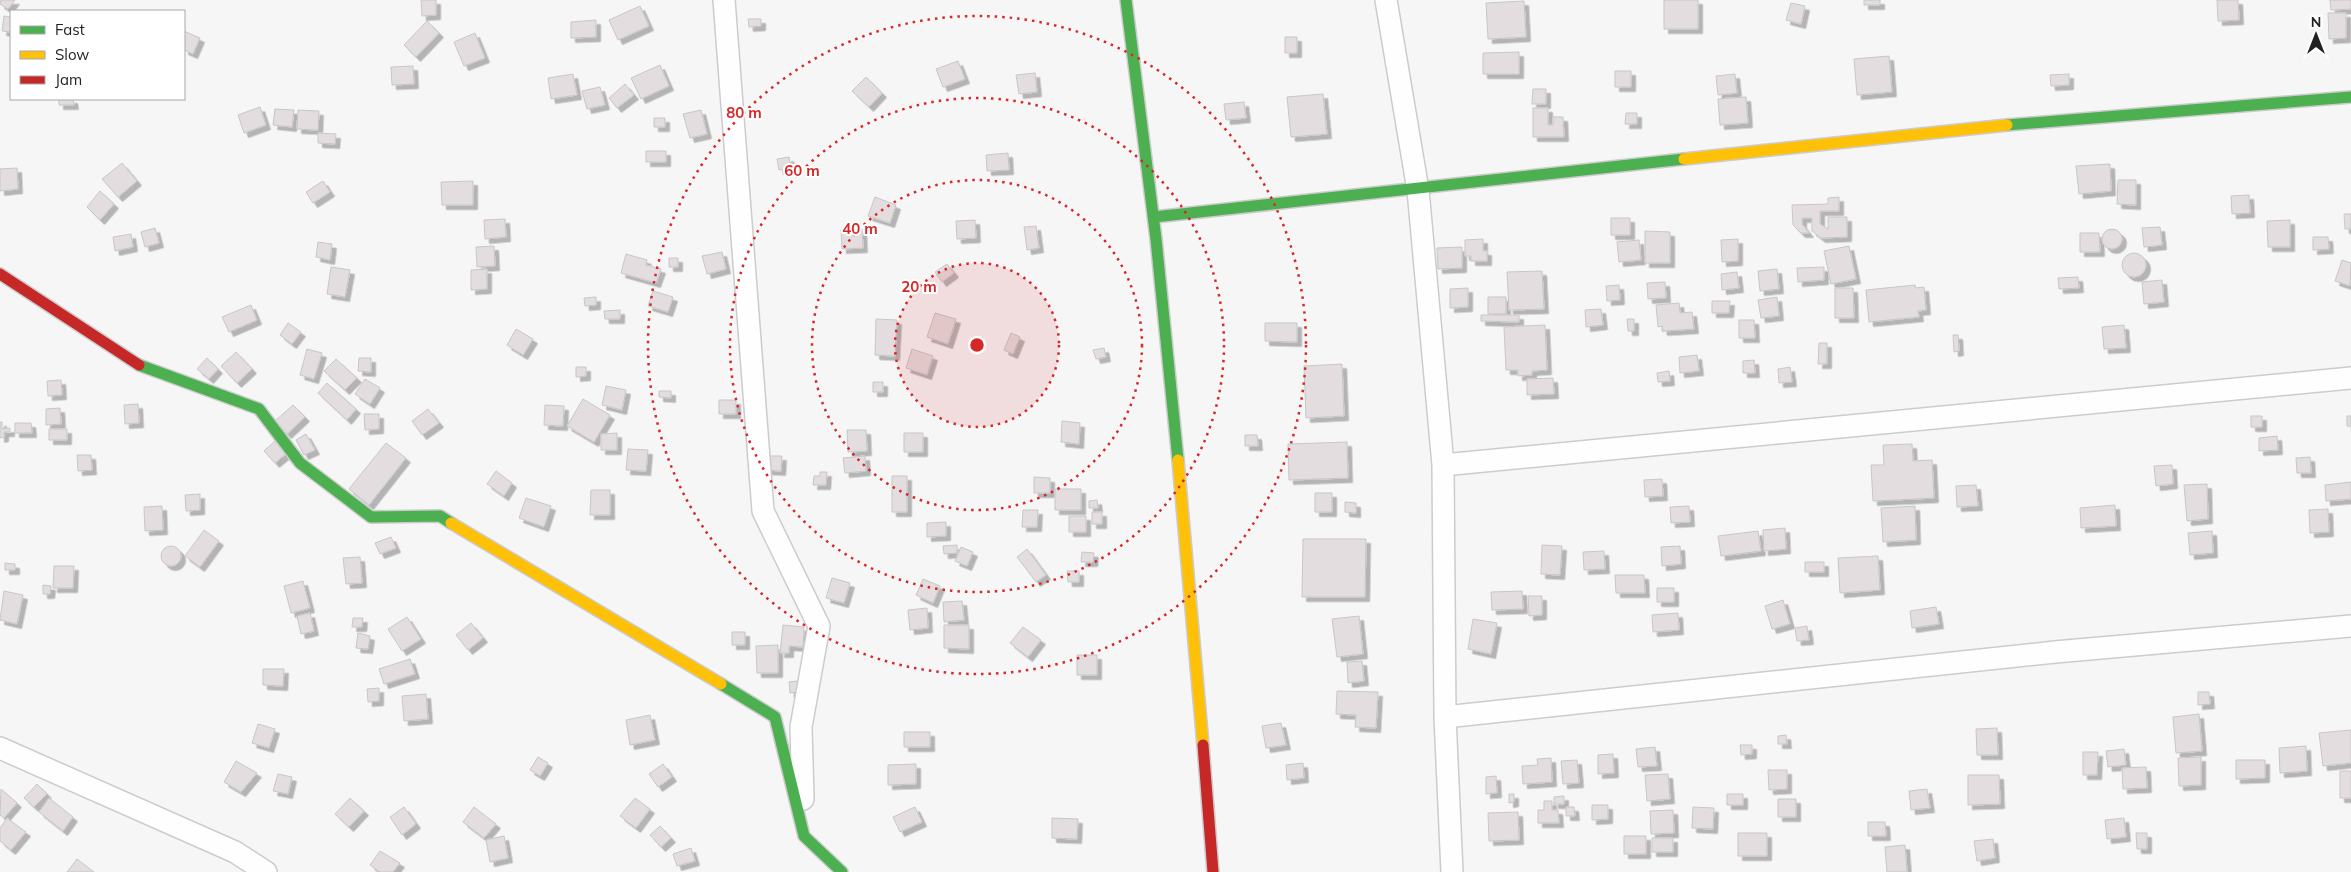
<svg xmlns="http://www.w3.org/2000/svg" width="2351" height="872" font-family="Mulish,sans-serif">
<defs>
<filter id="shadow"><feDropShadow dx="4.5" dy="4.5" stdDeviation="0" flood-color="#0004"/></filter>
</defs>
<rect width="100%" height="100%" fill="#f6f6f7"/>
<!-- building -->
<path fill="#e4dde0" stroke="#c7c7c7" filter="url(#shadow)" d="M1,0h14l-7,9 -8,-5z
M421,0h15v15l-14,1z
M1664,0h34v29h-34z
M1864,0h16v5h-16z
M2217,0h21l1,20 -21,1z
M2330,0h21v9l-20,1z
M1524,1l2,36 -38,2 -2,-36z
M1791,3l14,3 -4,18 -15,-4z
M640,6l9,20 -31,14 -9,-20z
M2328,13h18v25l-17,1z
M4,16l7,1v15l-9,-1z
M748,19h13v7l-12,1z
M596,20v17l-25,1v-16z
M427,21l12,12 -23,24 -12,-12z
M184,31l16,7 -7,16 -9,-4z
M475,33l10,25 -21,8 -10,-24z
M1285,37h12v16h-12z
M1519,52v22h-36v-21z
M1889,56l3,36 -35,3 -3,-36z
M958,61l7,18 -22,8 -7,-18z
M660,65l9,21 -28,13 -10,-21z
M413,66l1,18 -22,1 -1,-18z
M1615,71h16v16h-16z
M1035,73l2,19 -18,2 -3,-19z
M573,74l4,21 -26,4 -3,-21z
M1735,74l2,19 -19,2 -2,-19z
M2069,74v11l-18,1 -1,-11z
M866,77l16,16 -13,14 -17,-16z
M625,84l9,11 -17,13 -8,-10z
M600,87l5,18 -18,4 -5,-18z
M1533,89h13v15h-14z
M1323,94l4,40 -36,3 -4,-40z
M1746,97l2,26 -28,2 -2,-26z
M59,99h14l1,6h-15z
M1244,102l2,16 -20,2 -2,-16z
M260,107l6,18 -22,8 -6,-18z
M1533,108h15v17h5v-8h10l1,20h-31z
M275,109l19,1 -2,17 -19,-2z
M298,110l21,1 -1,19 -21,-1z
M701,110l6,24 -17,4 -7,-24z
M1626,113h11v11h-12z
M654,118h11v9h-11z
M318,133l18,1 -1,10 -17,-1z
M646,151h20v11h-20z
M1008,153l1,17 -22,1 -1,-16z
M789,157l2,11 -12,2 -2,-11z
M122,163l15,18 -19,16 -16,-18z
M2110,164l1,27 -32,3 -3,-28z
M17,168l1,21 -18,2v-22z
M2118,180h18v25l-19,-1z
M323,181l7,11 -17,11 -7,-11z
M473,181v24h-31l-1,-23z
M100,191l14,13 -14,16 -13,-13z
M2249,195l1,18 -18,1 -1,-18z
M875,197l21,8 -6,18 -22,-7z
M1839,197v14h-19v13l8,5v-12h19v20l-26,1 -9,-7v-13h-10v6l7,9h-8l-8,-8 -1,-20 36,-1v-6z
M2344,214h7v15h-6z
M1611,218h19v17h-19z
M505,219l1,18 -21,2 -1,-19z
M975,220l1,18 -19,1 -1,-18z
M2290,220v27h-22l-1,-26z
M1036,226l3,22 -12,2 -3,-23z
M2160,227l2,18 -18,2 -2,-19z
M155,228l4,15 -14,4 -4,-15z
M862,229l1,19 -21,1 -1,-19z
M2102 239a10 10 0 1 1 20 0a10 10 0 1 1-20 0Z
M1645,231l25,1v31h-25z
M2080,233h19l1,19h-20z
M131,234l2,13 -18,4 -2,-14z
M2313,237h15l1,12 -16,1z
M1483,239v12h4v10h-16v-5h-6v-16z
M1738,239v22l-16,1 -1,-22z
M1639,240l2,20 -22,2 -2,-20z
M318,242l14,2 -2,16 -14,-3z
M494,246l1,20 -18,1 -1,-20z
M1849,246l7,33 -25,5 -7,-33z
M1462,247v21l-24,1 -1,-21z
M722,252l4,17 -19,5 -5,-18z
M2122 265a12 12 0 1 1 24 0a12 12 0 1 1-24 0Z
M626,254l21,6 -1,5 15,4 -5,14 -35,-10z
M669,258h9v9h-9z
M2342,260l9,3 -1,23 -15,-5z
M947,264l7,9 -12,9 -7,-10z
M331,267l19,3 -5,27 -18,-3z
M1824,267v13l-26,2 -1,-14z
M487,269v20l-16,1v-20z
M1777,269l2,20 -19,2 -2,-20z
M1542,271l2,38 -35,1 -2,-38z
M1737,272l2,16 -17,2 -1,-16z
M2078,277l1,11 -20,1 -1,-11z
M2162,280l2,22 -20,2 -2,-22z
M1665,282l1,16 -18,1 -1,-16z
M1619,285l1,15 -13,1 -1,-15z
M1915,285l1,3 8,-1 2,23 -8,1 1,6 -50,5 -3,-32z
M1468,288v19l-18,1v-19z
M1835,288h18l1,30h-19z
M653,291l20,6 -5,15 -20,-6z
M596,297v8l-11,1 -1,-8z
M1488,297h18v17h-18z
M1777,297l2,19 -18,2 -3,-18z
M1712,301h18l-1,12h-17z
M1679,303l1,10 12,-1 2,17 -31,2 -1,-5 -4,1 -2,-22z
M251,305l6,15 -28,12 -7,-15z
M1601,309l2,16 -17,2 -1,-17z
M620,310v9h-15l-1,-8z
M935,313l21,6 -8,25 -21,-7z
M1481,315h38v7l-38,-1z
M876,319l21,1 -2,36 -20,-1z
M1627,319h7v12h-6z
M1739,320h15l1,18h-16z
M288,323l13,9 -9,12 -12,-9z
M1265,323h32v19l-32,-1z
M1545,325l2,45 -15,1v4l-14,1v-6h-12l-2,-43z
M2124,325l2,23 -22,1 -2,-22z
M516,329l17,10 -10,16 -16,-10z
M1011,333l9,4 -7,17 -9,-4z
M1953,335h5l1,16 -5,1z
M1819,343h8v21h-9z
M1104,348l2,9 -10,2 -3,-9z
M307,349l15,4 -8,26 -14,-4z
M912,349l21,7 -6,19 -21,-7z
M236,352l16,17 -15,14 -16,-17z
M1697,355l2,16 -19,2 -1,-16z
M207,358l11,11 -9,10 -12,-10z
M359,358h12v14l-13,-1z
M336,359l21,19 -12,12 -21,-19z
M1754,360l1,13h-12v-12z
M1342,364l2,52 -38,2 -2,-52z
M576,367h10v9l-10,1z
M1790,367l2,15 -13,1 -1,-14z
M1669,371l1,10 -12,1 -1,-9z
M1553,378l1,16 -27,1v-16z
M365,379l15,9 -10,16 -15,-10z
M61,380l1,15 -14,1 -1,-15z
M873,382h10v10h-10z
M327,383l29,26 -9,11 -29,-27z
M606,386l20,4 -4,20 -20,-5z
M659,391h12v7l-12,-1z
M583,399l27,16 -16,27 -27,-16z
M719,400h17v14h-17z
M138,404l1,19 -14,1 -1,-19z
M293,405l12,12 -18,17 -12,-13z
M545,405l19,1 -1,20 -19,-1z
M60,408l1,16 -15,1v-16z
M428,409l11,14 -17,12 -10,-14z
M364,414h15v15l-14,1z
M2251,416h11v11h-11z
M2347,416h4v10h-4z
M1062,421l18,2 -1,21 -18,-2z
M0,422h2v7l8,-1v4h-6v5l-4,1z
M15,423h16l1,10h-17z
M49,429h18v11h-18z
M847,430h19l1,21 -19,1z
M617,433v17h-16v-16z
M904,433h19v19h-19z
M306,434l9,16 -11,5 -8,-15z
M1245,435h12l1,11h-13z
M2277,436l1,14 -19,1v-13z
M277,439l11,13 -13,11 -11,-12z
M1347,442l1,36 -59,2 -1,-36z
M386,443l20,15 -37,47 -20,-16z
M1912,444l1,17 19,-1 2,38 -61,3 -2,-36h13l-1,-20z
M628,449l20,1 -2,21 -20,-1z
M77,455h14l1,15 -14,1z
M767,456h15l-1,15 -15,-1z
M865,456l1,15 -21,2 -2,-15z
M2310,457l1,16h-14l-1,-15z
M2172,465l1,19 -17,2 -2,-20z
M496,471l16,12 -8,13 -17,-12z
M820,472h7l-1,13h-13l1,-9h6z
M892,476h15v36h-15z
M1034,477l16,1v15h-16z
M1662,479l1,17 -18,1 -1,-17z
M2351,482v17l-25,2 -1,-16z
M2207,484l1,35 -21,2 -3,-36z
M1976,485l2,21 -21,1 -1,-21z
M1055,489h26v21h-26z
M591,490h19v25h-20z
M1315,493h17v19h-17z
M200,494v16l-14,1 -1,-16z
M526,498l25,8 -7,21 -25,-9z
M1097,500l1,8h-9v-7z
M1345,502l11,1v10l-11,-1z
M2115,505l1,21 -35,2 -1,-20z
M162,506l1,24 -18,1 -1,-24z
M1689,506l1,16 -19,1 -1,-16z
M1915,506l1,34 -33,2 -2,-34z
M2328,509l1,23 -19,1 -1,-23z
M1023,510h15l-1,17h-15z
M1092,512h10v12h-10z
M1069,516h17v16h-17z
M946,522v14l-19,1v-14z
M1785,528l1,21 -22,2 -1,-21z
M204,530l15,11 -19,26 -15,-11z
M1758,531l3,20 -40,5 -3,-20z
M2212,531l1,22 -23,2 -2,-22z
M391,537l5,11 -16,6 -5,-11z
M1303,539h63l-1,58h-63z
M957,545v8l-13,1 -1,-8z
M1542,545l20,1 -2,29 -19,-1z
M161 556a10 10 0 1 1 20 0a10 10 0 1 1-20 0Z
M1680,546l1,18 -19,2 -1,-19z
M961,547l12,5 -6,14 -12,-5z
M1027,549l19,26 -10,7 -19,-25z
M1604,551l1,18 -21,1 -1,-18z
M1082,552l12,1 -1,9h-12z
M1878,556l2,34 -40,3 -2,-35z
M360,557l2,26 -16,1 -3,-26z
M1805,562h19v10h-19z
M5,563l10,1v6h-10z
M54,566h20l-1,22h-20z
M1067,571h12v11h-11z
M1615,575h29l1,18h-29z
M832,578l18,5 -6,20 -18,-5z
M923,579l17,7 -7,17 -17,-8z
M303,581l7,27 -19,5 -7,-27z
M43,585l8,1 -1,8h-7z
M1657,588h17v14h-17z
M4,591l19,4 -6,29 -17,-4z
M1522,591l1,18 -31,1 -1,-18z
M1528,596h14v19l-13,1z
M1783,600l7,24 -18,5 -7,-23z
M962,601l2,19 -20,2 -1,-20z
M1936,607l3,17 -27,4 -2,-17z
M927,608l1,20 -18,2 -2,-20z
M310,613l4,18 -13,3 -4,-18z
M1678,613l1,17 -26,2 -1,-17z
M1359,616l4,38 -26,3 -5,-38z
M407,617l14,22 -19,12 -14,-22z
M353,618h10l-1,9h-10z
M1473,619l24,4 -6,31 -23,-5z
M471,623l12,15 -15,12 -12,-15z
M783,625l21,2 -1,20 -14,-1v7h-9z
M944,625h25v24l-25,-1z
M1807,626l2,14 -12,1 -2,-13z
M1023,627l18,13 -13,17 -18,-14z
M732,632h13v13h-13z
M358,633l12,3 -2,13 -12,-1z
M778,645v28h-21l-1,-27z
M1077,655h20v20h-20z
M410,659l5,15 -31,10 -5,-15z
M1362,661l2,20 -16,2 -1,-21z
M263,669h21l-1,17 -20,-1z
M797,681l1,11 -8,1 -1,-11z
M379,688v13l-11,1 -1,-13z
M1337,691l41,1 -2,36 -21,-1 1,-12 -20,-1z
M2198,692h11l1,12 -12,1z
M426,694l2,25 -24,2 -2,-25z
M2199,714l3,37 -26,2 -3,-36z
M650,715l5,25 -25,5 -4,-25z
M1281,723l5,22 -20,3 -4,-22z
M258,724l17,5 -6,19 -17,-5z
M1997,728l1,27h-21l-1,-26z
M2351,730v33l-28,3 -4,-33z
M904,732h26v15h-26z
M1786,735l1,9h-9v-8z
M1740,745h12v9l-11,1z
M2306,746l1,25 -27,2 -1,-25z
M1655,747l2,19 -19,1 -2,-18z
M2124,749l2,16 -18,2 -2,-16z
M2083,752h15l-1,23h-14z
M1613,754l1,19 -16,1v-19z
M538,757l10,6 -8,13 -10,-6z
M2201,757v28l-22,1 -1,-28z
M1551,758l1,24 -29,2 -1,-18 16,-1 -1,-6z
M1577,760l2,23 -16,1 -2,-23z
M2236,760h29v18l-29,1z
M236,761l21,12 -16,19 -17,-10z
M1303,763l1,15 -17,2 -1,-15z
M663,764l9,13 -14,10 -9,-13z
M916,764v20l-28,1v-20z
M2146,767l1,21 -24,1 -1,-21z
M1768,770h19v19l-18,1z
M2340,771h11v27h-11z
M278,774l14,3 -4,17 -15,-3z
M1668,774l2,25 -23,2 -2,-26z
M1968,775h31l1,29 -32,1z
M1496,776l1,17 -11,1v-17z
M37,784l10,10 -13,13 -10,-9z
M1,789l16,14 -13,15 -4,-3z
M1927,789l3,19 -19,2 -2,-19z
M1509,794h5v8l-5,1z
M1727,794h16v11h-16z
M1564,796v8h-10v-7z
M49,798l24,19 -10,14 -24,-19z
M350,798l14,13 -15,16 -14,-13z
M635,798l15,11 -14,19 -16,-12z
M1778,799h18v18h-18z
M1544,801h8v9h6l1,13h-21v-13h6z
M1592,805h16v14l-16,1z
M404,807l12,17 -14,11 -12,-18z
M474,807l22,17 -12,14 -21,-16z
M915,807l7,15 -22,10 -7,-15z
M1566,807h8l1,9h-9z
M1693,807l21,1 -1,21 -21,-1z
M1673,810l1,23 -23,1 -1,-23z
M1518,812l1,28 -30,1 -1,-28z
M7,818l19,14 -15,18 -11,-9v-13z
M1052,818l26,1 -1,20 -25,-1z
M2124,818l2,19 -19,2 -2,-19z
M1868,822h17l1,14h-18z
M660,826l11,12 -10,9 -11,-12z
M1738,833h29v23h-29z
M2136,833h11v16h-10z
M504,836l4,22 -18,4 -4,-22z
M1624,836h22v18h-22z
M1652,838h21v14h-21z
M1993,839l2,19 -18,3 -3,-20z
M1905,845l2,27h-20l-2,-25z
M691,848l4,13 -18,5 -4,-12z
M380,851l20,12 -7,9h-13l-10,-7z
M77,859l17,13h-27z"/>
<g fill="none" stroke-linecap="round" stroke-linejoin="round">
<!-- street casing -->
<g stroke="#cccccd" stroke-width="24">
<path id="street" d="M724,0l39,511 56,115 -18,101 2,72
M1386,0l32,190 25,275 2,252 7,155
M1443,465l908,-87
M1445,717l610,-65 296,-26
M0,748l235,104 31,20"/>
</g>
<!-- fast casing -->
<g stroke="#cccccd" stroke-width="14">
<path id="fast" d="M1126,0l30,239 22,221
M2007,125l344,-28
M1154,217l530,-58
M139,365l120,44 41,54 71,54 69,-1 11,7
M721,684l54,33 29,119 38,36"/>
</g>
<!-- slow casing -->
<g stroke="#cccccd" stroke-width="14">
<path id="slow" d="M1684,159l323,-34
M1178,460l25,285
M451,523l270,161"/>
</g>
<!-- jam casing -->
<g stroke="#cccccd" stroke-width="14">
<path id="jam" d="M0,274l139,91
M1203,745l10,127"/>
</g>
<!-- street -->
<use href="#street" stroke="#fefefe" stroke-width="21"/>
<!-- fast -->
<use href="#fast" stroke="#4caf50" stroke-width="11"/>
<!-- slow -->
<use href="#slow" stroke="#ffc107" stroke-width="11"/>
<!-- jam -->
<use href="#jam" stroke="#c62828" stroke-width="11"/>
</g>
<!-- distance rings -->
<circle cx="977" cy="345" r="82" fill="#d62828" fill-opacity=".12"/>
<g fill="none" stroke="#d62828" stroke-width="2.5" stroke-dasharray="2.5 5">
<circle cx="977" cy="345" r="82"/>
<circle cx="977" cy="345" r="165"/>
<circle cx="977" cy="345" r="247"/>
<circle cx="977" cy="345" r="329"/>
</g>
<circle cx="977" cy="345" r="8" fill="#d62828" stroke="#fff" stroke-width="2.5"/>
<g font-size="15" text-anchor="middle" font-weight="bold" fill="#d62828" stroke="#fff" stroke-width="4" stroke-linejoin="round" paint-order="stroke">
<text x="744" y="118">80 m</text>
<text x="802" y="176">60 m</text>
<text x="860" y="234">40 m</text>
<text x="919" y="292">20 m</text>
</g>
<!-- legend -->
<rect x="10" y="10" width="175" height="90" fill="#ffffff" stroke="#a7a7a7"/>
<rect x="20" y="26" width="25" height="8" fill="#4caf50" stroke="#a7a7a7"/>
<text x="55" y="35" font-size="15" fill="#222222">Fast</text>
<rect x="20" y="51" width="25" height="8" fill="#ffc107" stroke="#a7a7a7"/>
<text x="55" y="60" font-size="15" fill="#222222">Slow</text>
<rect x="20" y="76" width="25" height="8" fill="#c62828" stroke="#a7a7a7"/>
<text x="55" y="85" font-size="15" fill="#222222">Jam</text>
<!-- north arrow -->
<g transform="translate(2316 35)" stroke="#ffffff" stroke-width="4" paint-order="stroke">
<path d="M0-4L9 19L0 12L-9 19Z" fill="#222222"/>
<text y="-8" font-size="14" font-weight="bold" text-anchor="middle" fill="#222222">N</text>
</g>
</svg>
